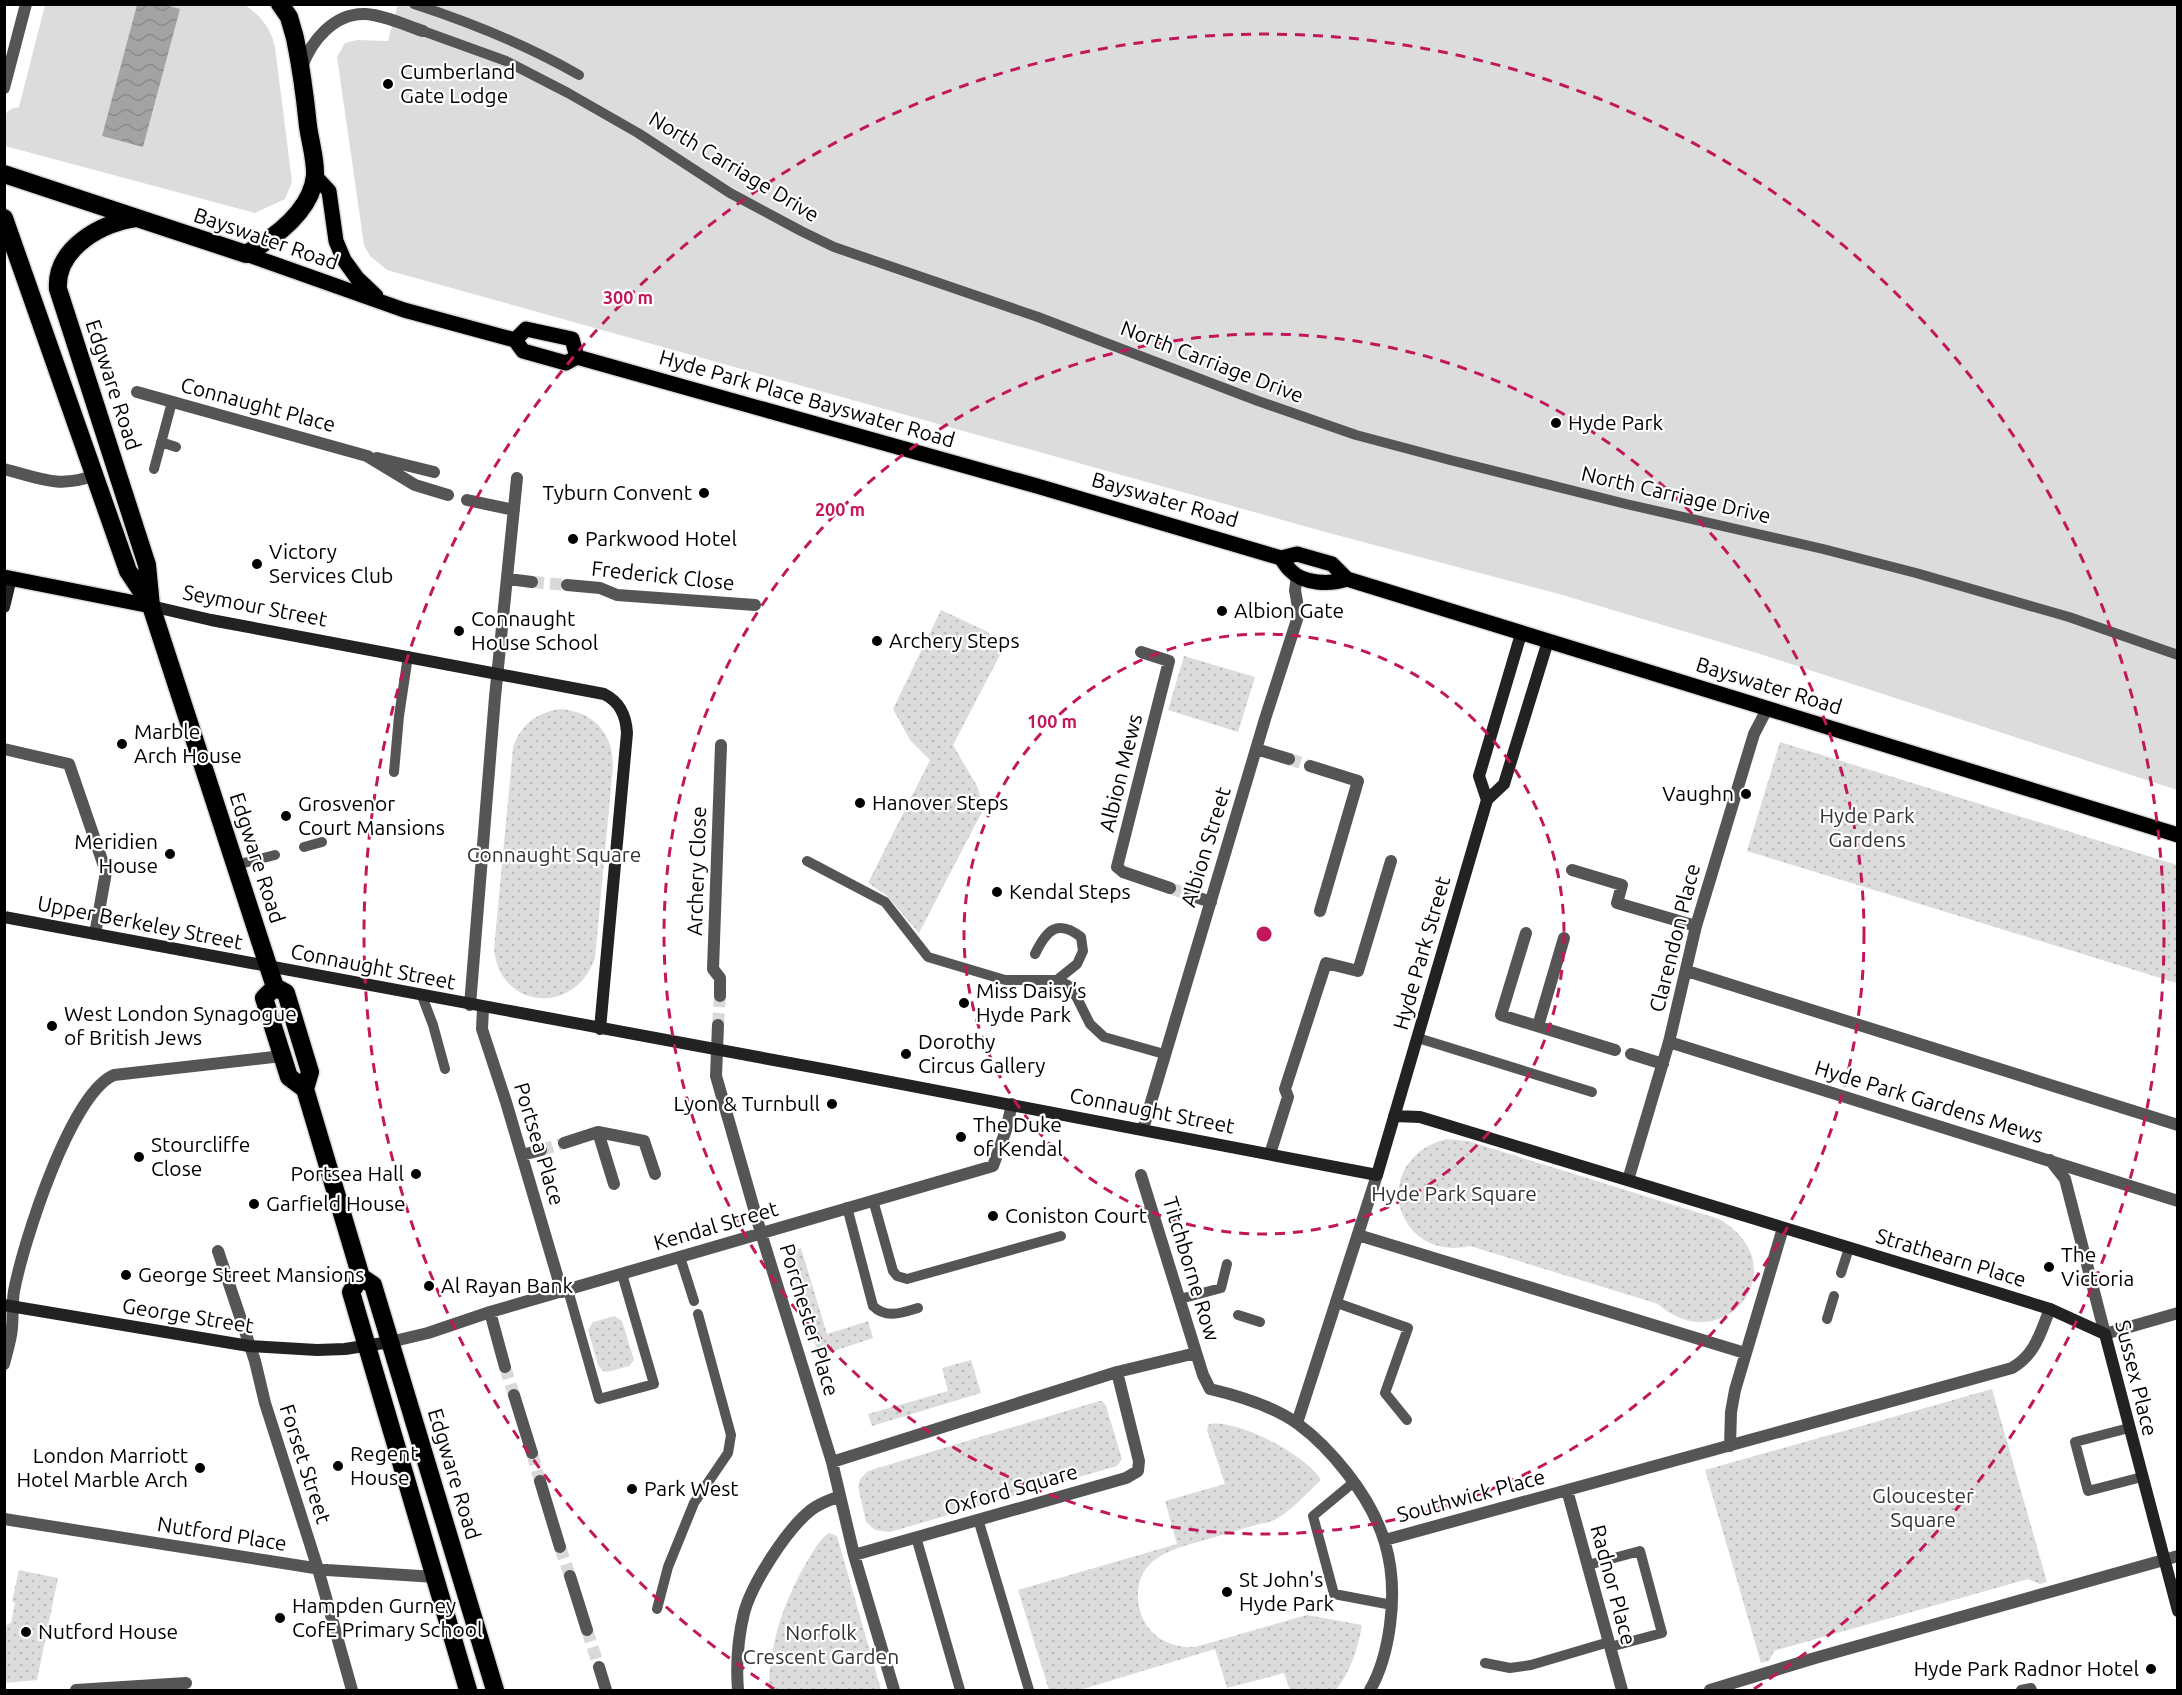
<svg xmlns="http://www.w3.org/2000/svg" width="2182" height="1695" font-family="Ubuntu,sans-serif">
<defs>
<pattern id="grass-dots" width="8" height="8" patternUnits="userSpaceOnUse" patternTransform="scale(1.5)"><rect width="8" height="8" fill="#dcdcdc"/><path d="M2 2h.1M6 6h.1" fill="none" stroke="#bbb" stroke-width="1.8" stroke-linecap="round"/></pattern>
<pattern id="water-waves" width="16" height="10" patternUnits="userSpaceOnUse" patternTransform="scale(1.5)"><rect width="16" height="10" fill="#a3a3a3"/><path d="M0 5q4-4 8 0t8 0" fill="none" stroke="#8b8b8b"/></pattern>
</defs>
<rect width="100%" height="100%" fill="#fff"/>
<!-- grass -->
<path fill="url(#grass-dots)" d="M941,610l47,22 14,19 -49,94 24,41 7,22 -65,125 -33,-38 -18,-12 62,-123 -20,-20 -17,-31z
M1184,656l71,21 -17,55 -70,-22z
M561,709c33,3 52,24 52,57l-18,192c-20,58 -95,52 -101,-9l19,-201c7,-23 24,-36 48,-39z
M1780,742l397,123v118l-430,-132z
M1446,1139l22,2 251,78c81,47 5,143 -61,85l-188,-58c-75,17 -103,-85 -24,-107z
M801,1248l26,86 41,-13 5,17 -54,18 -33,-104z
M615,1316l7,5 12,39 -5,6 -22,6 -4,-1 -5,-6 -10,-35 5,-8z
M971,1360l10,33 -109,33 -4,-12 80,-23 -6,-23z
M1992,1389l55,193 -7,2 -12,-5 -254,72 -5,10 -8,2 -56,-193z
M1099,1401h3l4,5 16,53 -5,7 -227,66 -15,-2 -9,-8 -8,-36 3,-8 7,-7z
M1209,1424c29,-5 97,31 112,56 -11,10 -32,33 -45,39 -5,3 -12,4 -17,5 -18,5 -36,11 -54,16 -28,8 -64,15 -67,51 -1,16 4,31 15,42 12,11 27,15 42,14l112,-32 55,10c-4,23 -11,46 -26,65h-46l-6,-17 -57,15 -12,-39 -135,41h-31l-31,-100 159,-46 -12,-43 60,-17 -18,-54z
M829,1533l8,3 44,154h-112c0,-47 16,-92 40,-132 6,-9 11,-20 20,-25z
M19,1570l39,8 -21,102 -32,3v-51l2,-8 4,-1 4,-20 -3,-2z"/>
<!-- park -->
<path fill="#dcdcdc" d="M398,4l1779,1v785l-417,-136 -201,-60 -230,-61 -942,-263 -17,-14 -6,-11 -27,-188 8,-14 12,-3 31,1z
M45,5h200c15,10 26,23 30,42l17,135 -7,17 -30,14 -250,-67 -1,-31 7,-6 8,-2z"/>
<!-- water -->
<path fill="url(#water-waves)" d="M137,5h28l15,4 -37,138 -41,-11z"/>
<g fill="none" stroke-linecap="round" stroke-linejoin="round">
<!-- street-tunnel -->
<path stroke="#d9d9d9" stroke-width="12" stroke-dasharray="12 6" stroke-linecap="butt" d="M532,582l35,3
M1289,759l21,7
M1170,888l20,7
M718,1025l2,-29
M541,1150l23,-7
M505,1367l9,28
M532,1453l8,28
M560,1547l10,29
M587,1630l12,37"/>
<!-- primary casing -->
<g stroke="#dbdbdb" stroke-width="18">
<path id="primary" d="M315,176l14,15 7,50 8,19 13,18 19,18
M246,254l158,56 111,30 8,11 43,12 11,-6 460,129 244,72 16,-4 35,10 15,15 831,256
M515,340l11,-11 46,10 5,18
M1281,558c3,4 5,8 9,12 13,14 40,15 57,9
M4,577l147,29"/>
</g>
<!-- highway casing -->
<g stroke="#dbdbdb" stroke-width="21">
<path id="highway" d="M4,174l242,80c28,-16 65,-42 69,-78 1,-15 -5,-35 -7,-50 -3,-30 -7,-59 -13,-88l-6,-21 -9,-13
M4,218l124,353 22,33
M136,218c-33,4 -81,30 -78,71l89,276 4,41 124,381 11,6 24,79 -5,17 56,188 12,8 122,405
M275,987l-11,11 25,79 16,12
M361,1277l-10,15 117,398"/>
</g>
<!-- lane -->
<path stroke="#555" stroke-width="10" d="M414,4c58,19 113,41 165,71
M423,31l83,30 62,32 70,40 92,60 71,38 33,16 204,70 220,84 98,34 94,25 176,44 197,45 93,24 153,44 109,38
M161,442l15,5
M154,469l18,-67
M394,772l5,-56 9,-60
M304,847l18,-5
M807,861l78,41 43,55 77,23h52l11,5 9,13 13,26 14,13 60,17
M236,865l39,-10
M1035,954c11,-23 22,-36 46,-17l2,14 -6,13 -20,16
M422,996l11,29 12,44
M1418,1038l174,54
M873,1200l20,71 4,5 10,3 154,-43
M847,1207l26,99c13,13 29,7 45,2
M680,1257l14,44
M1841,1273l8,-25
M568,1290l31,109 55,-15 -32,-110
M1180,1299l41,-11 6,-24
M1337,1303l71,25 -23,65 22,27
M1238,1315l22,7
M1827,1319l7,-23
M2129,1428l-54,14 13,49 54,-14
M1354,1482l-41,34 21,78 58,11
M978,1519l51,171
M916,1537l44,153
M1588,1565l52,-14 22,82 -52,14
M657,1609l11,-42 26,-64 34,-50 3,-18 -33,-121
M1485,1663l25,5 21,-3 78,-23
M2021,1690l10,-2 1,2"/>
<!-- street -->
<path stroke="#555" stroke-width="12" d="M302,67c9,-26 32,-54 63,-53 19,1 40,11 58,17
M4,88l22,-84
M137,392l230,64 48,29 33,10
M377,458l57,14
M4,469c35,9 55,20 91,6
M467,500l47,10
M508,579l24,3
M567,585l33,3 17,7 138,10
M1141,652l28,9 -52,206 6,5 47,16
M4,749l65,15 37,108 -11,62
M1256,749l33,10
M1310,766l48,15 -38,130
M1572,870l50,15 -5,18 79,23
M1190,895l21,7
M1526,933l-25,82 114,35
M1687,971l491,154
M720,996v-18l-7,-9 8,-224
M470,1005l25,-308 22,-219
M483,1008l-1,21 24,73 56,190
M718,1025l-2,51 45,157 71,229 22,93 40,135
M1538,1026l26,-88
M1669,1042l509,159
M1631,1054l32,10
M1143,1129l122,-410 28,-87 6,-19 -4,-23 2,-14
M598,1132l16,52
M564,1143l34,-11 46,9 11,33
M1270,1154l18,-57 -3,-8 41,-126 32,8 33,-110
M522,1155l19,-5
M2050,1160l15,19 40,155 73,-21
M1141,1175l62,200 7,14c30,7 63,17 88,35 19,14 35,31 49,49 37,47 51,92 43,152 -3,23 -9,46 -20,65
M1628,1180l41,-138 27,-116 58,-192 13,-25
M1358,1235l387,118
M218,1251l37,110 10,42 53,166 34,121
M490,1312l15,55
M390,1342l38,-9 62,-21 503,-146 13,-36 6,-26
M4,1364c3,-12 7,-24 8,-36 1,-12 0,-25 2,-37 9,-47 56,-197 100,-216l168,-19
M514,1395l18,58
M1297,1423l80,-248
M1730,1446l1,-34 4,-22 48,-162
M832,1462l285,-90 79,-19
M540,1481l20,66
M1567,1490l55,200
M4,1519l323,51 108,7
M1385,1540l627,-172c24,-14 28,-35 38,-59
M854,1555l272,-77 12,-7 1,-10 -22,-89
M570,1576l17,54
M599,1667l7,23
M76,1690l110,-7
M738,1690c-2,-25 0,-52 6,-77 8,-30 43,-84 67,-103 9,-7 19,-10 29,-14
M1710,1690l105,-32 363,-102"/>
<!-- secondary -->
<path stroke="#222" stroke-width="12" d="M151,606l60,14 393,74c16,8 22,21 23,39l-27,296
M4,607l7,-29
M1487,800l-8,-24 42,-142
M4,917c458,86 916,168 1373,258l110,-375 17,-16 44,-143
M1394,1116l26,1 572,174 58,18 55,25 73,277
M4,1305l245,41 68,4 28,-1 45,-7"/>
<!-- primary -->
<use href="#primary" stroke="#000" stroke-width="15"/>
<!-- highway -->
<use href="#highway" stroke="#000" stroke-width="18"/>
</g>
<!-- distance rings -->
<g fill="none" stroke="#c2185b" stroke-width="3" stroke-dasharray="10 8">
<circle cx="1264" cy="934" r="300"/>
<circle cx="1264" cy="934" r="600"/>
<path d="M774 1689A900 900 0 1 1 1754 1689"/>
</g>
<!-- markers -->
<g fill="#000" stroke="#fff" stroke-width="2">
<circle cx="388" cy="84" r="6"/>
<circle cx="1556" cy="423" r="6"/>
<circle cx="704" cy="493" r="6"/>
<circle cx="573" cy="539" r="6"/>
<circle cx="257" cy="564" r="6"/>
<circle cx="1222" cy="611" r="6"/>
<circle cx="459" cy="631" r="6"/>
<circle cx="877" cy="641" r="6"/>
<circle cx="122" cy="744" r="6"/>
<circle cx="1746" cy="794" r="6"/>
<circle cx="860" cy="803" r="6"/>
<circle cx="286" cy="816" r="6"/>
<circle cx="170" cy="854" r="6"/>
<circle cx="997" cy="892" r="6"/>
<circle cx="964" cy="1003" r="6"/>
<circle cx="52" cy="1026" r="6"/>
<circle cx="906" cy="1054" r="6"/>
<circle cx="832" cy="1104" r="6"/>
<circle cx="961" cy="1137" r="6"/>
<circle cx="139" cy="1157" r="6"/>
<circle cx="416" cy="1174" r="6"/>
<circle cx="254" cy="1204" r="6"/>
<circle cx="993" cy="1216" r="6"/>
<circle cx="2049" cy="1267" r="6"/>
<circle cx="126" cy="1275" r="6"/>
<circle cx="429" cy="1286" r="6"/>
<circle cx="338" cy="1466" r="6"/>
<circle cx="200" cy="1468" r="6"/>
<circle cx="632" cy="1489" r="6"/>
<circle cx="1227" cy="1592" r="6"/>
<circle cx="280" cy="1618" r="6"/>
<circle cx="26" cy="1632" r="6"/>
<circle cx="2151" cy="1669" r="6"/>
</g>
<g text-anchor="middle" stroke-width="4.5" stroke-linejoin="round" paint-order="stroke">
<!-- poi labels -->
<g font-size="21" fill="#000" stroke="#fff" text-anchor="start">
<text x="400" y="79">Cumberland<tspan x="400" dy="24">Gate Lodge</tspan></text>
<text x="1568" y="430">Hyde Park</text>
<text x="692" y="500" text-anchor="end">Tyburn Convent</text>
<text x="585" y="546">Parkwood Hotel</text>
<text x="269" y="559">Victory<tspan x="269" dy="24">Services Club</tspan></text>
<text x="1234" y="618">Albion Gate</text>
<text x="471" y="626">Connaught<tspan x="471" dy="24">House School</tspan></text>
<text x="889" y="648">Archery Steps</text>
<text x="134" y="739">Marble<tspan x="134" dy="24">Arch House</tspan></text>
<text x="1734" y="801" text-anchor="end">Vaughn</text>
<text x="872" y="810">Hanover Steps</text>
<text x="298" y="811">Grosvenor<tspan x="298" dy="24">Court Mansions</tspan></text>
<text x="158" y="849" text-anchor="end">Meridien<tspan x="158" dy="24">House</tspan></text>
<text x="1009" y="899">Kendal Steps</text>
<text x="976" y="998">Miss Daisy’s<tspan x="976" dy="24">Hyde Park</tspan></text>
<text x="64" y="1021">West London Synagogue<tspan x="64" dy="24">of British Jews</tspan></text>
<text x="918" y="1049">Dorothy<tspan x="918" dy="24">Circus Gallery</tspan></text>
<text x="820" y="1111" text-anchor="end">Lyon &amp; Turnbull</text>
<text x="973" y="1132">The Duke<tspan x="973" dy="24">of Kendal</tspan></text>
<text x="151" y="1152">Stourcliffe<tspan x="151" dy="24">Close</tspan></text>
<text x="404" y="1181" text-anchor="end">Portsea Hall</text>
<text x="266" y="1211">Garfield House</text>
<text x="1005" y="1223">Coniston Court</text>
<text x="2061" y="1262">The<tspan x="2061" dy="24">Victoria</tspan></text>
<text x="138" y="1282">George Street Mansions</text>
<text x="441" y="1293">Al Rayan Bank</text>
<text x="350" y="1461">Regent<tspan x="350" dy="24">House</tspan></text>
<text x="188" y="1463" text-anchor="end">London Marriott<tspan x="188" dy="24">Hotel Marble Arch</tspan></text>
<text x="644" y="1496">Park West</text>
<text x="1239" y="1587">St John's<tspan x="1239" dy="24">Hyde Park</tspan></text>
<text x="292" y="1613">Hampden Gurney<tspan x="292" dy="24">CofE Primary School</tspan></text>
<text x="38" y="1639">Nutford House</text>
<text x="2139" y="1676" text-anchor="end">Hyde Park Radnor Hotel</text>
</g>
<!-- street labels -->
<g font-size="21" fill="#000" stroke="#fff">
<text transform="translate(734 167) rotate(31)" y="7">North Carriage Drive</text>
<text transform="translate(266 239) rotate(19)" y="7">Bayswater Road</text>
<text transform="translate(1212 362) rotate(21)" y="7">North Carriage Drive</text>
<text transform="translate(113 385) rotate(72)" y="7">Edgware Road</text>
<text transform="translate(807 399) rotate(16)" y="7">Hyde Park Place Bayswater Road</text>
<text transform="translate(258 405) rotate(15)" y="7">Connaught Place</text>
<text transform="translate(1676 495) rotate(13)" y="7">North Carriage Drive</text>
<text transform="translate(1165 500) rotate(16)" y="7">Bayswater Road</text>
<text transform="translate(663 576) rotate(6)" y="7">Frederick Close</text>
<text transform="translate(255 606) rotate(11)" y="7">Seymour Street</text>
<text transform="translate(1769 686) rotate(17)" y="7">Bayswater Road</text>
<text transform="translate(1121 773) rotate(-76)" y="7">Albion Mews</text>
<text transform="translate(1206 847) rotate(-73)" y="7">Albion Street</text>
<text transform="translate(257 858) rotate(72)" y="7">Edgware Road</text>
<text transform="translate(697 871) rotate(-88)" y="7">Archery Close</text>
<text transform="translate(140 923) rotate(11)" y="7">Upper Berkeley Street</text>
<text transform="translate(1675 938) rotate(-76)" y="7">Clarendon Place</text>
<text transform="translate(1422 953) rotate(-74)" y="7">Hyde Park Street</text>
<text transform="translate(373 967) rotate(11)" y="7">Connaught Street</text>
<text transform="translate(1929 1102) rotate(17)" y="7">Hyde Park Gardens Mews</text>
<text transform="translate(1152 1111) rotate(11)" y="7">Connaught Street</text>
<text transform="translate(539 1144) rotate(73)" y="7">Portsea Place</text>
<text transform="translate(716 1226) rotate(-16)" y="7">Kendal Street</text>
<text transform="translate(1951 1258) rotate(17)" y="7">Strathearn Place</text>
<text transform="translate(1191 1269) rotate(73)" y="7">Titchborne Row</text>
<text transform="translate(188 1316) rotate(9)" y="7">George Street</text>
<text transform="translate(809 1320) rotate(73)" y="7">Porchester Place</text>
<text transform="translate(2136 1378) rotate(76)" y="7">Sussex Place</text>
<text transform="translate(305 1464) rotate(72)" y="7">Forset Street</text>
<text transform="translate(454 1474) rotate(73)" y="7">Edgware Road</text>
<text transform="translate(1011 1490) rotate(-16)" y="7">Oxford Square</text>
<text transform="translate(1471 1496) rotate(-15)" y="7">Southwick Place</text>
<text transform="translate(222 1534) rotate(9)" y="7">Nutford Place</text>
<text transform="translate(1613 1585) rotate(75)" y="7">Radnor Place</text>
</g>
<!-- park labels -->
<g font-size="21" fill="#333" stroke="#fff">
<text x="1867" y="823">Hyde Park<tspan x="1867" dy="24">Gardens</tspan></text>
<text x="554" y="862">Connaught Square</text>
<text x="1454" y="1201">Hyde Park Square</text>
<text x="1923" y="1503">Gloucester<tspan x="1923" dy="24">Square</tspan></text>
<text x="821" y="1640">Norfolk<tspan x="821" dy="24">Crescent Garden</tspan></text>
</g>
</g>
<circle cx="1264" cy="934" r="9" fill="#c2185b" stroke="#fff" stroke-width="3"/>
<g font-size="18" text-anchor="middle" font-weight="bold" fill="#c2185b" stroke="#fff" stroke-width="4.5" stroke-linejoin="round" paint-order="stroke">
<text x="628" y="304">300 m</text>
<text x="840" y="516">200 m</text>
<text x="1052" y="728">100 m</text>
</g>
<!-- border -->
<rect width="2182" height="1695" fill="none" stroke="#000000" stroke-width="12"/>
</svg>
